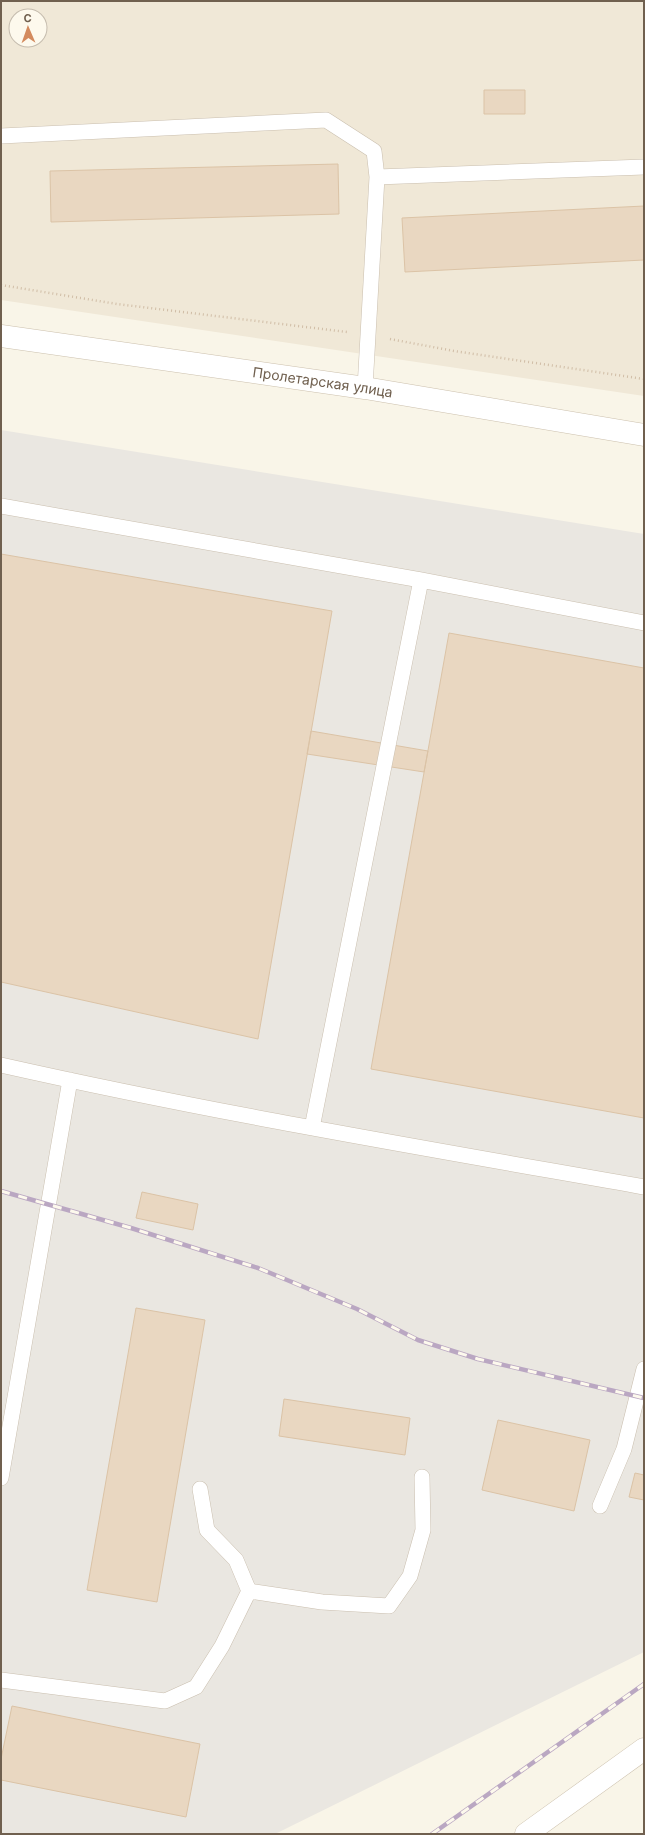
<svg xmlns="http://www.w3.org/2000/svg" width="645" height="1835" font-family="Inter,sans-serif">
<rect width="100%" height="100%" fill="#f9f5e8"/>
<!-- residential -->
<path fill="#f0e8d7" fill-rule="evenodd" d="M1,1h643v395l-643,-96zM16,16h24v24h-24z"/>
<!-- industrial -->
<path fill="#eae7e1" d="M1,430l643,104v1118l-369,182h-274z"/>
<!-- building -->
<path fill="#e9d7c1" stroke="#dbc3a6" d="M484,90h41v24h-41z
M338,164l1,50 -288,8 -1,-51z
M644,206v54l-239,12 -3,-54z
M1,554l331,57 -74,428 -257,-57z
M449,633l195,35v450l-273,-49z
M311,731l117,20 -4,21 -117,-18z
M142,1192l56,12 -5,26 -57,-12z
M136,1308l69,12 -48,282 -70,-12z
M284,1399l126,19 -5,37 -126,-19z
M498,1420l92,20 -16,71 -92,-21z
M635,1473l9,2v25l-15,-3z
M12,1706l188,38 -14,73 -185,-37v-21z"/>
<g fill="none" stroke-linecap="round" stroke-linejoin="round">
<!-- service casing -->
<g stroke="#cabfaf" stroke-width="16">
<path id="service" d="M1,136l325,-16 48,31 3,26 -12,211
M377,177l267,-10
M1,506l420,74 223,43
M1,1065c213,48 428,84 643,122
M312,1128l109,-548
M1,1478l69,-398
M600,1506l24,-57 20,-80
M249,1591l73,11 67,4 21,-30 13,-46 -1,-53
M1,1680l164,21 31,-14 26,-41 27,-55 -13,-31 -29,-30 -7,-41"/>
</g>
<!-- secondary casing -->
<g stroke="#ccc0ad" stroke-width="23">
<g id="secondary">
<path id="s1" d="M1,336l364,52 279,47"/>
<path d="M526,1834l118,-85"/>
</g>
</g>
<!-- path -->
<path stroke="#d0bda6" stroke-width="2.5" stroke-dasharray="1 3" stroke-linecap="butt" d="M1,285l116,19 230,28
M390,339l64,12 190,28"/>
<!-- service -->
<use href="#service" stroke="#fff" stroke-width="15"/>
<!-- secondary -->
<use href="#secondary" stroke="#fff" stroke-width="22"/>
<!-- rail casing -->
<g stroke="#baa7c2" stroke-width="4.5">
<path id="rail" d="M1,1191l130,37 127,40 99,41 61,31 60,19 166,39
M432,1834l212,-150"/>
</g>
<!-- rail -->
<use href="#rail" stroke="#fdf9ed" stroke-width="3" stroke-dasharray="9" stroke-linecap="butt"/>
</g>
<g text-anchor="middle" stroke-width="3.5" stroke-linejoin="round" paint-order="stroke">
<!-- street labels -->
<g font-size="14" fill="#70604f" stroke="#fdf9ed">
<text dy="5" stroke="none"><textPath href="#s1" startOffset="325">Пролетарская улица</textPath></text>
</g>
</g>
<!-- border -->
<rect width="645" height="1835" fill="none" stroke="#70604f" stroke-width="4"/>
<!-- north arrow -->
<g transform="translate(28 28) rotate(358)"><circle r="19" fill="#fdf9ed" stroke="#c5bcae"/>
<path d="M0-3L7 15L0 10L-7 15Z" fill="#d38a5d"/>
<text y="-6" font-size="11" font-weight="bold" text-anchor="middle" fill="#70604f">С</text>
</g>
</svg>
